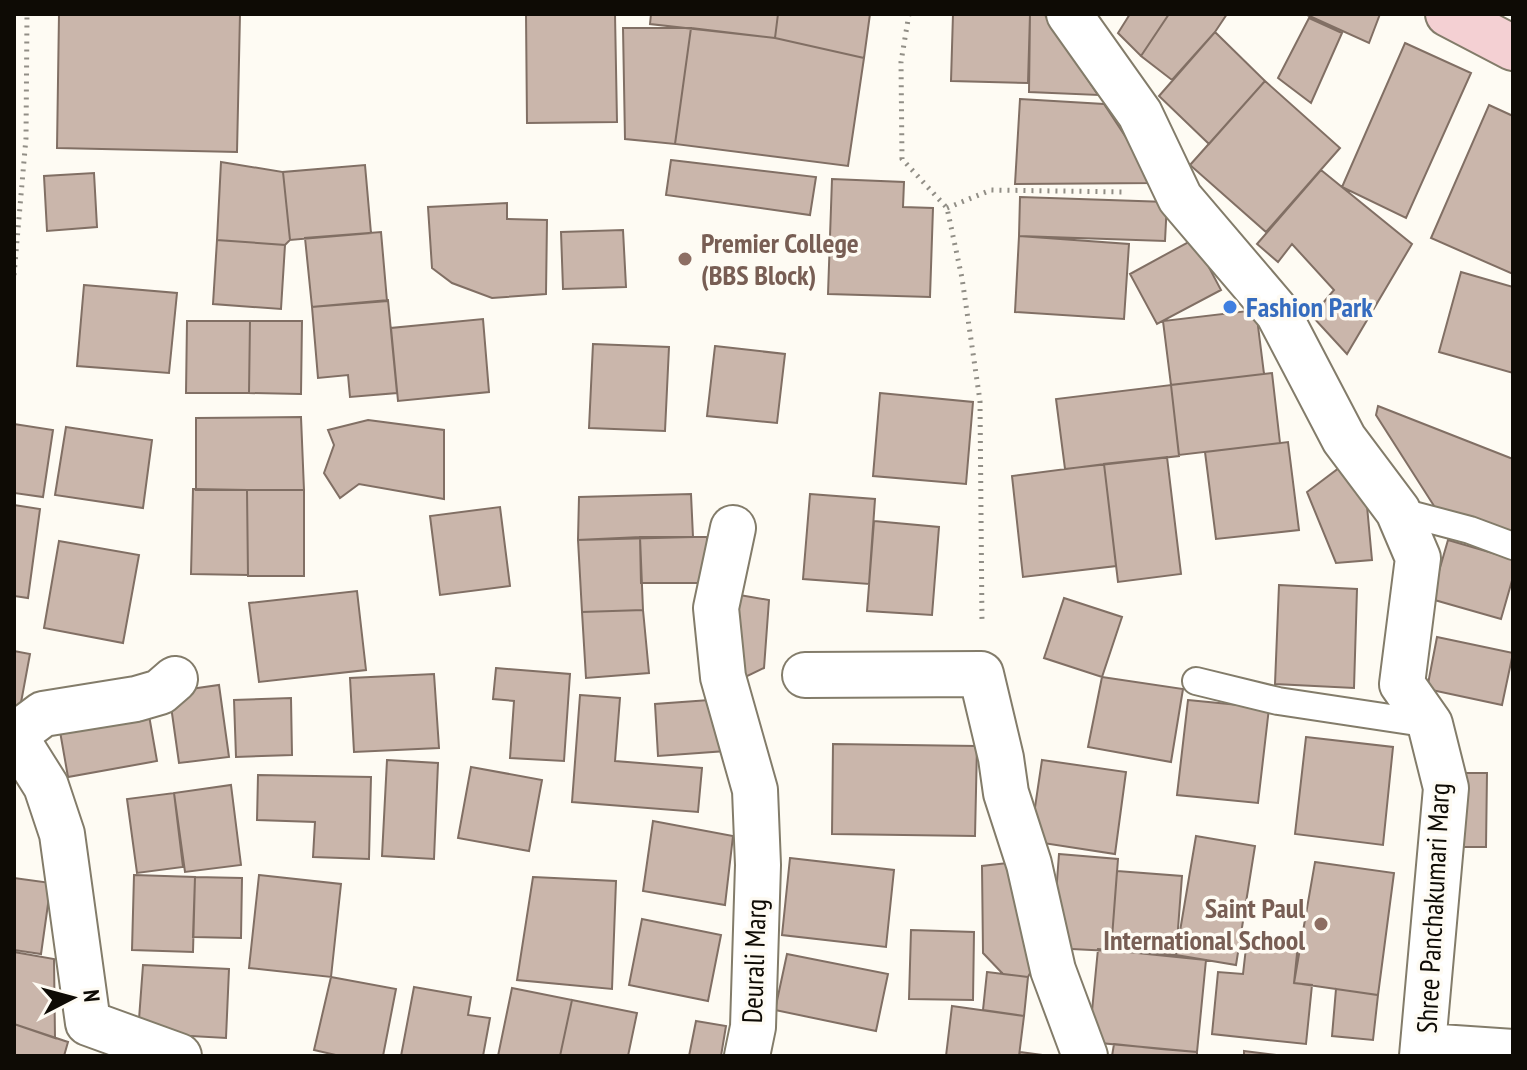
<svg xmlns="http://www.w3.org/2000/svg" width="1527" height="1070" font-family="'PT Sans Narrow',sans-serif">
<rect width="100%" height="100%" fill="#fefbf3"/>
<!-- building -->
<path fill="#cab6ab" stroke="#816f64" stroke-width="2" d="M59,14h181l-3,138 -180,-4z
M526,14h89l2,108 -90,1z
M651,14h127l-3,24 -125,-14z
M778,14h92l-6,44 -89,-20z
M953,14h77l-2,69 -77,-2z
M1030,14l15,1 53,80 -69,-3z
M1130,14h39l-28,42 -23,-23z
M1169,14h58l-12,18 -43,48 -31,-24z
M1305,14h75l-11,29z
M1309,18l33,15 -31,70 -33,-25z
M623,28h68l-16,116 -50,-5z
M691,28l84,10 89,20 -16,108 -173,-22z
M1215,32l50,49 -56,63 -50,-48z
M1405,43l66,30 -65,145 -64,-31z
M1265,81l75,67 -74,84 -76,-67z
M1020,99l84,5 52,79 -141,1z
M1489,105l24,11v158l-82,-36z
M671,160l145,17 -6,38 -144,-20z
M221,162l62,10 7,68 -5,5 -68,-5z
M365,165l6,68 -81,7 -7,-68z
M1321,170l91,74 -65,110 -35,-38 22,-26 -42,-46 -14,18 -21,-18z
M94,173l3,54 -50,4 -3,-55z
M832,179l72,3 -1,25 30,1 -3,89 -102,-3z
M1020,197l147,5 -2,39 -146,-5z
M507,203v16l40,1 -1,74 -54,4 -40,-15 -20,-15 -4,-61z
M623,230l3,57 -63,2 -2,-57z
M381,232l6,69 -75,6 -7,-69z
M1019,236l110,8 -5,75 -109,-7z
M1194,239l27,51 -64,34 -27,-50z
M217,240l68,5 -4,64 -68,-5z
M1461,272l52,15v86l-74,-21z
M84,285l93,8 -8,80 -92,-7z
M388,300l9,93 -47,4 -2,-22 -30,3 -6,-71z
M1256,310l8,64 -93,11 -8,-64z
M483,319l6,73 -91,9 -7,-73z
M187,321h63l-1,72h-63z
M250,321h52l-1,73 -52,-1z
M593,344l76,3 -4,84 -76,-3z
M715,346l70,8 -8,69 -70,-7z
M1272,373l8,70 -101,12 -8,-70z
M1171,385l8,71 -114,13 -9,-70z
M880,393l93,9 -7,82 -93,-8z
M1378,406l135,53v77l-77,-27 -60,-94z
M301,417l3,73h-108v-72z
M368,420l76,10v69l-85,-15 -19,14 -16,-25 10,-28 -6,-15z
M14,424l39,6 -10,67 -29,-4z
M66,427l86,13 -9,68 -88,-13z
M1288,442l11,88 -83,9 -11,-87z
M1167,457l14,117 -63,8 -14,-118z
M1104,464l12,102 -93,11 -11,-101z
M1339,468l28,38 5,54 -36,3 -29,-71z
M193,489l54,1 1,85 -57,-1z
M247,490h57v86h-56z
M691,494l2,43 -115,3 1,-43z
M810,494l65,5 -6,85 -66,-5z
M14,505l26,4 -12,89 -14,-2z
M500,507l10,79 -70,9 -10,-79z
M874,521l65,6 -7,88 -65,-4z
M640,537h67l1,46h-67z
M640,537l3,73 -61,2 -4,-72z
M1448,540l65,19v18l-12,42 -70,-20z
M59,541l80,14 -16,88 -79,-15z
M1279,585l78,4 -3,99 -79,-4z
M357,591l9,79 -107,12 -10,-79z
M728,593l41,7 -5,68 -25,12z
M1064,598l58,19 -20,60 -58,-19z
M643,610l6,63 -63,5 -4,-66z
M1437,637l76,16 -11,52 -75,-16z
M14,651l16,3 -10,54 -6,-1z
M496,668l74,6 -6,87 -54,-3 4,-57 -21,-2z
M434,674l5,74 -85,4 -4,-74z
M1102,677l81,12 -12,73 -83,-15z
M219,685l10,72 -50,6 -10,-71z
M580,695l40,3 -5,63 87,7 -4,44 -126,-10z
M291,698l1,57 -56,2 -2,-57z
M723,699l3,52 -68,5 -3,-52z
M1188,700l81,8 -11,95 -81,-8z
M147,704l10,57 -89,16 -10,-57z
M1306,737l87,10 -10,98 -88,-11z
M833,744l144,2 -2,90 -143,-2z
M387,760l51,3 -4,96 -52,-3z
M1042,760l84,12 -11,82 -85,-13z
M471,767l71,13 -13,71 -71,-13z
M1458,773h29l-1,74h-29z
M258,775l113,2 -2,82 -56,-2 2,-35 -58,-2z
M231,785l10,80 -56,7 -11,-79z
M174,793l9,74 -46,6 -10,-74z
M653,821l80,15 -8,69 -82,-14z
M1196,836l59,10 -19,119 -60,-10z
M1059,854l59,5 -7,92 -59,-3z
M790,858l104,12 -8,77 -104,-12z
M1016,862l18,104 -6,11 -25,-3 -20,-21 -1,-87z
M1315,862l79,11 -16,122 -84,-12z
M1117,871l65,5 -6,79 -65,-4z
M134,875l61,2 -2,75 -61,-2z
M259,875l82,9 -10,93 -82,-9z
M195,877l47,1 -1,60 -48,-1z
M533,877l83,4 -4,108 -95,-9z
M14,878l37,5 -10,71 -27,-4z
M642,919l79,16 -13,66 -79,-16z
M911,930l63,2 -1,68 -64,-1z
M1247,939l51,5 -4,39 18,2 -6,59 -94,-10 6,-62 25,2z
M1098,949l108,11 -9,92 -108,-10z
M14,952l40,7 1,79 -41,-14z
M787,954l101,20 -12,57 -101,-21z
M143,965l86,4 -3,69 -88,-5z
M987,972l41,5 -4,39 -41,-6z
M331,977l65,12 -13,67h-43l-26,-6z
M414,987l57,10 -3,18 22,3 -7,38h-82z
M512,988l60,12 -12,56h-62z
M1336,989l42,6 -5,45 -41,-4z
M572,1000l65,13 -9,43h-68z
M952,1006l72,10 -5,40h-73z
M696,1021l30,5 -5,30h-32z
M14,1024l54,18 -4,14h-50z
M1114,1044l47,5 36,3v4h-85z
M1244,1051l41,5h-41z
M1020,1052l30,4h-31z"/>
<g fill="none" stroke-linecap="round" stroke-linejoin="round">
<!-- lane casing -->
<g stroke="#837c6a" stroke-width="30">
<path id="lane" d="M1398,511l72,19 43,16
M1196,681l82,20 152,23"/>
</g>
<!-- street casing -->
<g stroke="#837c6a" stroke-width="48">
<path id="street" d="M1069,14l71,100 40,84 98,115 66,126 54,72 20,47 -16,126 28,40 16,64 -24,268
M733,528l-17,80 7,69 32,113 3,75 -5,162 -6,29
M805,675l176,-1 20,84 5,35 23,71 24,106 32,86
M14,735l32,51 16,48 26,189 91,33
M15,735l28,-21 93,-15 24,-7 15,-13
M1425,1046l88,6"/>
</g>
<!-- secondary casing -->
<g stroke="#837c6a" stroke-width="48">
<path id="secondary" d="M1448,14l65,34"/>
</g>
<!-- path -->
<path stroke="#918e86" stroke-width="5" stroke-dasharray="2 6" stroke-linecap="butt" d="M909,14l-8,48 1,97 45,49 15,70 18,123 2,223
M947,208l44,-18 133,2
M14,275l12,-137 1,-124"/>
<!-- lane -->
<use href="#lane" stroke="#fff" stroke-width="26"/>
<!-- street -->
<use href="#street" stroke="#fff" stroke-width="44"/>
<!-- secondary -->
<use href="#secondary" stroke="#f4d0d3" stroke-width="44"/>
</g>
<!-- markers -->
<g fill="#8d6e63" stroke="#fefbf3" stroke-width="3">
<circle cx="685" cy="259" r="8"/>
<circle cx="1321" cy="924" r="8"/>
</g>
<circle fill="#3f7fe0" stroke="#fefbf3" stroke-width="3" cx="1230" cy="307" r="8"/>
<g text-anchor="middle" stroke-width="7" stroke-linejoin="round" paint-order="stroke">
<!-- education labels -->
<g font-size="28" font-weight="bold" fill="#785e54" stroke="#fefbf3" text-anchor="start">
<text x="701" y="253">Premier College<tspan x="701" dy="32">(BBS Block)</tspan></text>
<text x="1305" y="918" text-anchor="end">Saint Paul<tspan x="1305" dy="32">International School</tspan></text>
</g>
<!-- shop labels -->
<g font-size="28" font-weight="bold" fill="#366cbe" stroke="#fefbf3" text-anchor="start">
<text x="1246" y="317">Fashion Park</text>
</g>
<!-- street labels -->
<g font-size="28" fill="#0e0b05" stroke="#fefbf3">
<text transform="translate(1433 908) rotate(-87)" y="10">Shree Panchakumari Marg</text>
<text transform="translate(754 961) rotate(-88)" y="10">Deurali Marg</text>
</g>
</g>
<!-- border -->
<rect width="1527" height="1070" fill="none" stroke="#0e0b05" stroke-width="32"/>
<!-- north arrow -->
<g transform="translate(72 998) rotate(84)" stroke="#fefbf3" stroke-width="6" paint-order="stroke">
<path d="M0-6L14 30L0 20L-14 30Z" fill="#0e0b05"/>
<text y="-12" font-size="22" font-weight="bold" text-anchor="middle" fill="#0e0b05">N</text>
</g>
</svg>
